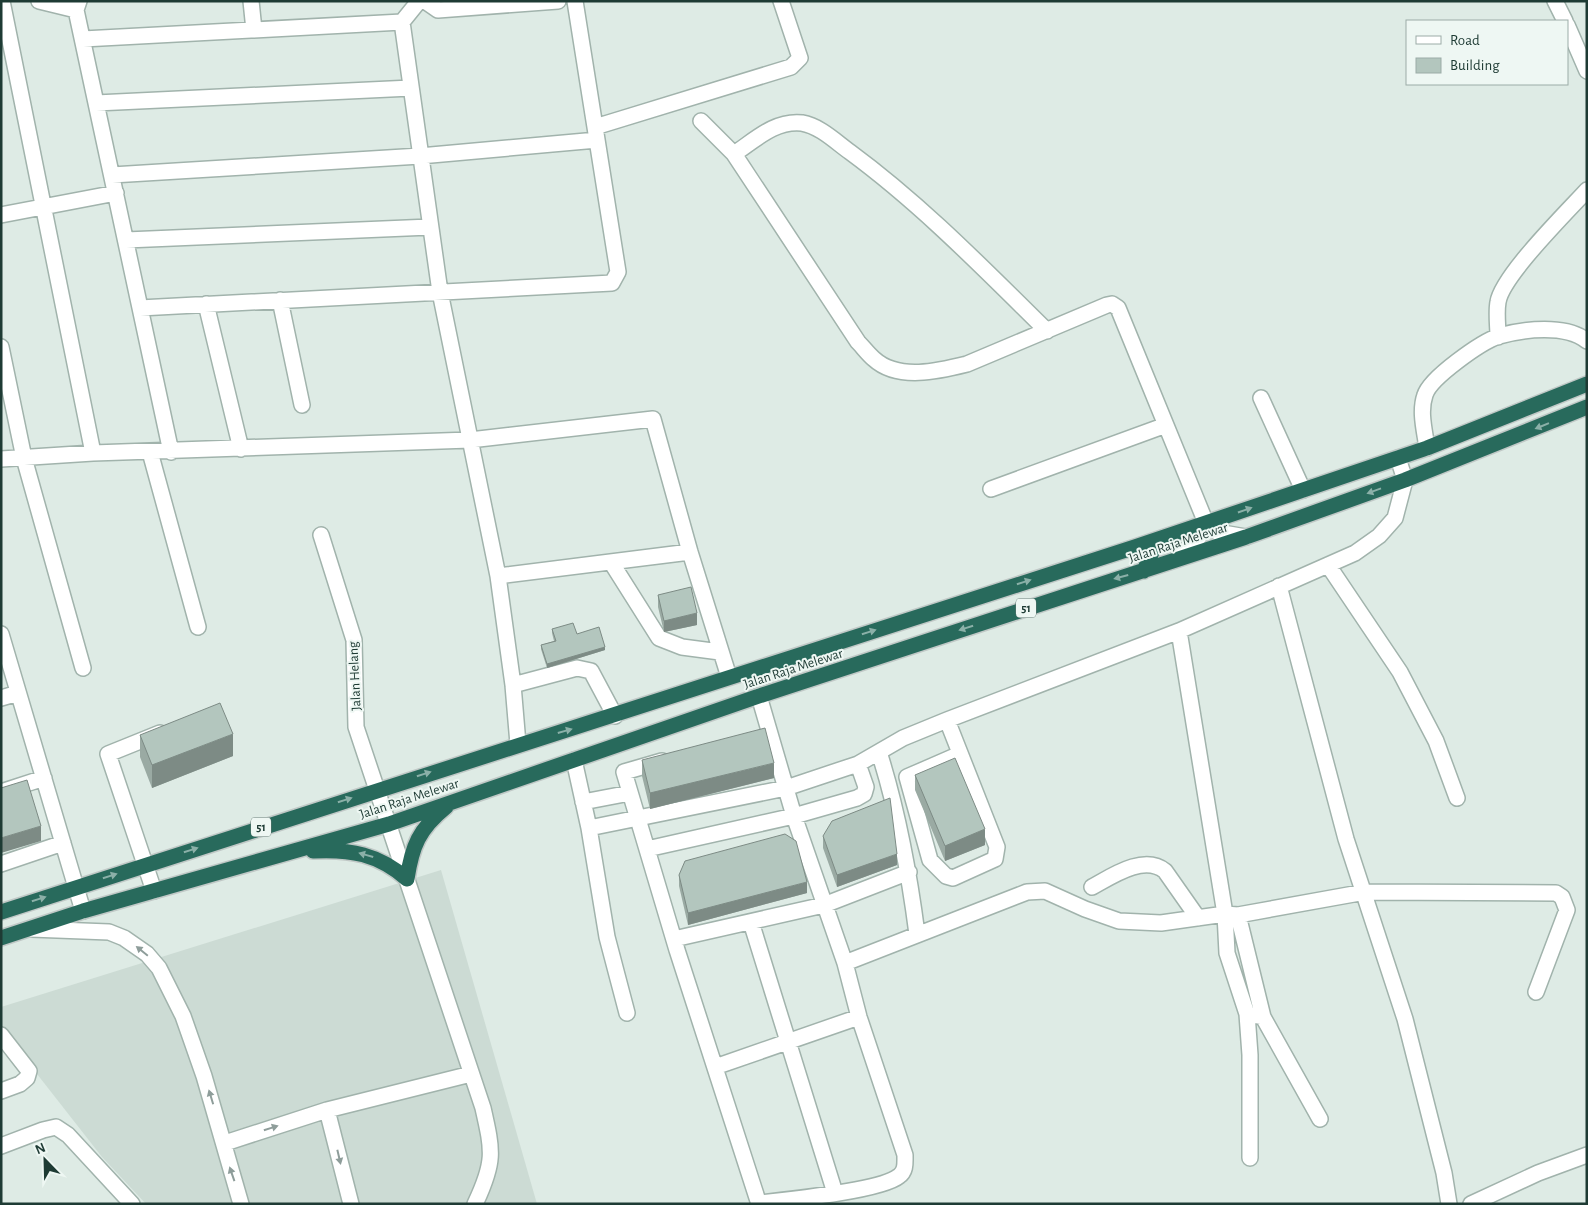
<svg xmlns="http://www.w3.org/2000/svg" width="1588" height="1205" font-family="'Alegreya Sans',sans-serif">
<rect width="100%" height="100%" fill="#deebe5"/>
<!-- built -->
<path fill="#ccdbd4" d="M441,870l96,334h-391l-44,-47 -101,-129v-21z"/>
<g fill="none" stroke-linecap="round" stroke-linejoin="round">
<!-- minor casing -->
<g stroke="#a1b3ac" stroke-width="18">
<path id="minor" d="M2,1l91,452
M39,1l37,9
M79,1l-3,9 95,442
M251,1l3,29
M425,1l13,9 120,-9
M1555,1l10,20
M402,22l38,270 58,284 15,109 5,59
M1567,25l20,46
M83,39l319,-17 17,-21
M96,103l315,-15
M701,121l33,33 124,188c5,5 10,12 16,17 24,22 65,12 93,5l140,-59 5,-1 6,4 88,215 11,9 29,5
M595,127l196,-60 9,-9 -19,-57
M734,154c21,-14 41,-34 68,-31 18,3 34,19 48,29 72,53 134,117 197,179
M112,175l308,-19 177,-16
M1,215l115,-22
M126,240l304,-13
M280,300l22,105
M206,304l35,145
M140,308l472,-25 6,-11 -43,-271
M1498,337c0,-11 -2,-24 0,-35 4,-26 69,-90 89,-112
M1,347l23,111 59,210
M1261,398l42,92
M1427,448c-2,-16 -8,-36 -2,-53 5,-17 56,-53 74,-59 25,-7 67,-12 88,5
M150,452l48,175
M1,459l92,-6 377,-13 183,-21 37,133 39,125
M991,489l175,-64
M321,535l33,105 2,87 127,381c10,44 12,54 -8,96
M1177,559l22,-22 7,-14
M611,562l48,76 23,9 38,5
M1328,565l72,107 36,69 21,57
M498,576l192,-24
M1279,586l67,253 59,180 39,154 5,31
M1,634l82,277
M513,685l64,-17 14,3 24,45
M1,698l17,-5
M947,720l50,127 -2,12 -42,19 -7,-2 -16,-16 -23,-83 53,-23
M879,752c19,60 30,120 38,182
M574,760l15,68 197,-40 72,-24 45,-26 44,-18 232,-89 176,-78 24,-17 16,-18 10,-38 -7,-22
M662,761l-38,11 53,178 82,254
M1,792l43,-14
M583,802l47,-9
M589,828l18,109 20,76
M647,849l147,-33 63,-18 7,-4 2,-7 -8,-23
M1,864l62,-21
M1092,887c20,-11 52,-33 73,-16l33,47
M154,891l-46,-137 52,-21
M1238,915l25,102 57,102
M751,922l84,271
M31,929l78,3 15,6 23,16 12,14 24,48 21,60 37,128
M674,939l150,-34 85,-33
M845,963l182,-71 18,-1 40,18 34,12 42,2 64,-9 -46,-283
M1247,1014l3,41v103
M1263,1017l-16,-3 -20,-61 -2,-39 13,1 127,-23 191,1 6,4 5,13 -31,82
M1,1035l28,36 -2,7 -7,6 -19,7
M715,1067l144,-50
M327,1110l24,94
M225,1143l102,-33 144,-36
M1,1146l42,-16 13,-3 12,8 64,69
M759,1203c27,-3 122,-12 140,-27 7,-5 6,-13 6,-21l-46,-138 -14,-54 -51,-147 -35,-120
M1471,1204l67,-31 49,-18"/>
</g>
<!-- highway casing -->
<g stroke="#c0c8c6" stroke-width="18">
<path id="highway" d="M1135,547h13l4,5 -8,19
M313,851c38,-2 65,3 94,28
M407,879c5,-33 12,-50 39,-72
M1,912l1134,-365 292,-99 160,-64
M1,938l82,-27 306,-87 370,-128 487,-159 159,-57 182,-73"/>
</g>
<!-- minor -->
<use href="#minor" stroke="#fff" stroke-width="15"/>
<!-- highway -->
<use href="#highway" stroke="#286a5c" stroke-width="15"/>
</g>
<!-- wall -->
<path fill="#9aaaa3" d="M658,595l39,30 -33,7 -6,-25z
M552,629l25,5 28,16 -58,18 -6,-19v-4l13,-4 -2,-8z
M140,735l93,21 -81,32 -12,-31z
M642,760l132,18 -124,31 -8,-33z
M915,775l70,70 -40,16 -30,-71z
M823,836l74,29 -60,22 -14,-39z
M679,875l128,18 -119,32 -9,-39z"/>
<!-- shaded-wall -->
<path fill="#7d8b85" d="M697,613v12l-33,7v-11z
M605,647v3l-58,18v-4z
M233,734v22l-81,32v-23z
M774,763v15l-124,31v-16z
M41,826v15l-40,12v-15z
M985,829v16l-40,16v-15z
M897,854v11l-60,22v-12z
M807,882v11l-119,32v-12z"/>
<!-- building -->
<path fill="#b3c6be" stroke="#7d8b85" d="M691,587l6,26 -33,8 -6,-26z
M573,623l4,11 22,-7 6,20 -58,17 -6,-19 15,-4 -4,-12z
M220,703l13,31 -81,31 -12,-30z
M765,728l9,35 -124,30 -8,-33z
M955,758l30,71 -40,17 -30,-71z
M27,780l14,46 -40,12v-50z
M890,798l7,56 -60,21 -14,-39 9,-15z
M785,834l11,7 11,41 -119,31 -9,-38 6,-14z"/>
<!-- one-way arrows -->
<defs><path id="oneway-solid" d="M-6-.8H1V-3.2L6.5 0L1 3.2V.8H-6Z" transform="scale(1.25)"/></defs>
<g fill="#8bb0a8">
<use href="#oneway-solid" transform="translate(1542 426) rotate(158)"/>
<use href="#oneway-solid" transform="translate(1374 491) rotate(160)"/>
<use href="#oneway-solid" transform="translate(1245 510) rotate(-19)"/>
<use href="#oneway-solid" transform="translate(1121 577) rotate(165)"/>
<use href="#oneway-solid" transform="translate(1024 582) rotate(-18)"/>
<use href="#oneway-solid" transform="translate(966 628) rotate(162)"/>
<use href="#oneway-solid" transform="translate(869 632) rotate(-18)"/>
<use href="#oneway-solid" transform="translate(565 731) rotate(-16)"/>
<use href="#oneway-solid" transform="translate(424 774) rotate(-18)"/>
<use href="#oneway-solid" transform="translate(345 800) rotate(-18)"/>
<use href="#oneway-solid" transform="translate(191 850) rotate(-18)"/>
<use href="#oneway-solid" transform="translate(366 855) rotate(-164)"/>
<use href="#oneway-solid" transform="translate(110 876) rotate(-18)"/>
<use href="#oneway-solid" transform="translate(39 899) rotate(-18)"/>
</g>
<g fill="#8e9d9a">
<use href="#oneway-solid" transform="translate(142 951) rotate(-141)"/>
<use href="#oneway-solid" transform="translate(211 1097) rotate(-107)"/>
<use href="#oneway-solid" transform="translate(271 1128) rotate(-18)"/>
<use href="#oneway-solid" transform="translate(339 1157) rotate(77)"/>
<use href="#oneway-solid" transform="translate(232 1174) rotate(-109)"/>
</g>
<g text-anchor="middle" stroke-width="4" stroke-linejoin="round" paint-order="stroke">
<!-- shield labels -->
<g fill="#eef7f3" stroke="#5c736d" stroke-width="1">
<rect x="1016" y="598.5" width="20" height="19" rx="4"/>
<rect x="251" y="817.5" width="20" height="19" rx="4"/>
</g>
<g font-size="12" font-weight="bold" fill="#1e3b34">
<text x="1026" y="612">51</text>
<text x="261" y="831">51</text>
</g>
<!-- street labels -->
<g font-size="14" fill="#1e3b34" stroke="#eef7f3">
<text transform="translate(1178 542) rotate(-18)" y="5">Jalan Raja Melewar</text>
<text transform="translate(793 668) rotate(-18)" y="5">Jalan Raja Melewar</text>
<text transform="translate(354 676) rotate(-93)" y="5">Jalan Helang</text>
<text transform="translate(409 798) rotate(-18)" y="5">Jalan Raja Melewar</text>
</g>
</g>
<!-- border -->
<rect width="1588" height="1205" fill="none" stroke="#1e3b34" stroke-width="5"/>
<!-- legend -->
<rect x="1406" y="20" width="162" height="65" fill="#eef7f3" stroke="#9baca7"/>
<rect x="1416" y="36" width="25" height="8" fill="#ffffff" stroke="#9baca7"/>
<text x="1450" y="45" font-size="15" fill="#1e3b34">Road</text>
<rect x="1416" y="58" width="25" height="15" fill="#b3c6be" stroke="#9baca7"/>
<text x="1450" y="70" font-size="15" fill="#1e3b34">Building</text>
<!-- north arrow -->
<g transform="translate(45 1160) rotate(337)" stroke="#eef7f3" stroke-width="4" paint-order="stroke">
<path d="M0-4L9 19L0 12L-9 19Z" fill="#1e3b34"/>
<text y="-8" font-size="14" font-weight="bold" text-anchor="middle" fill="#1e3b34">N</text>
</g>
</svg>
